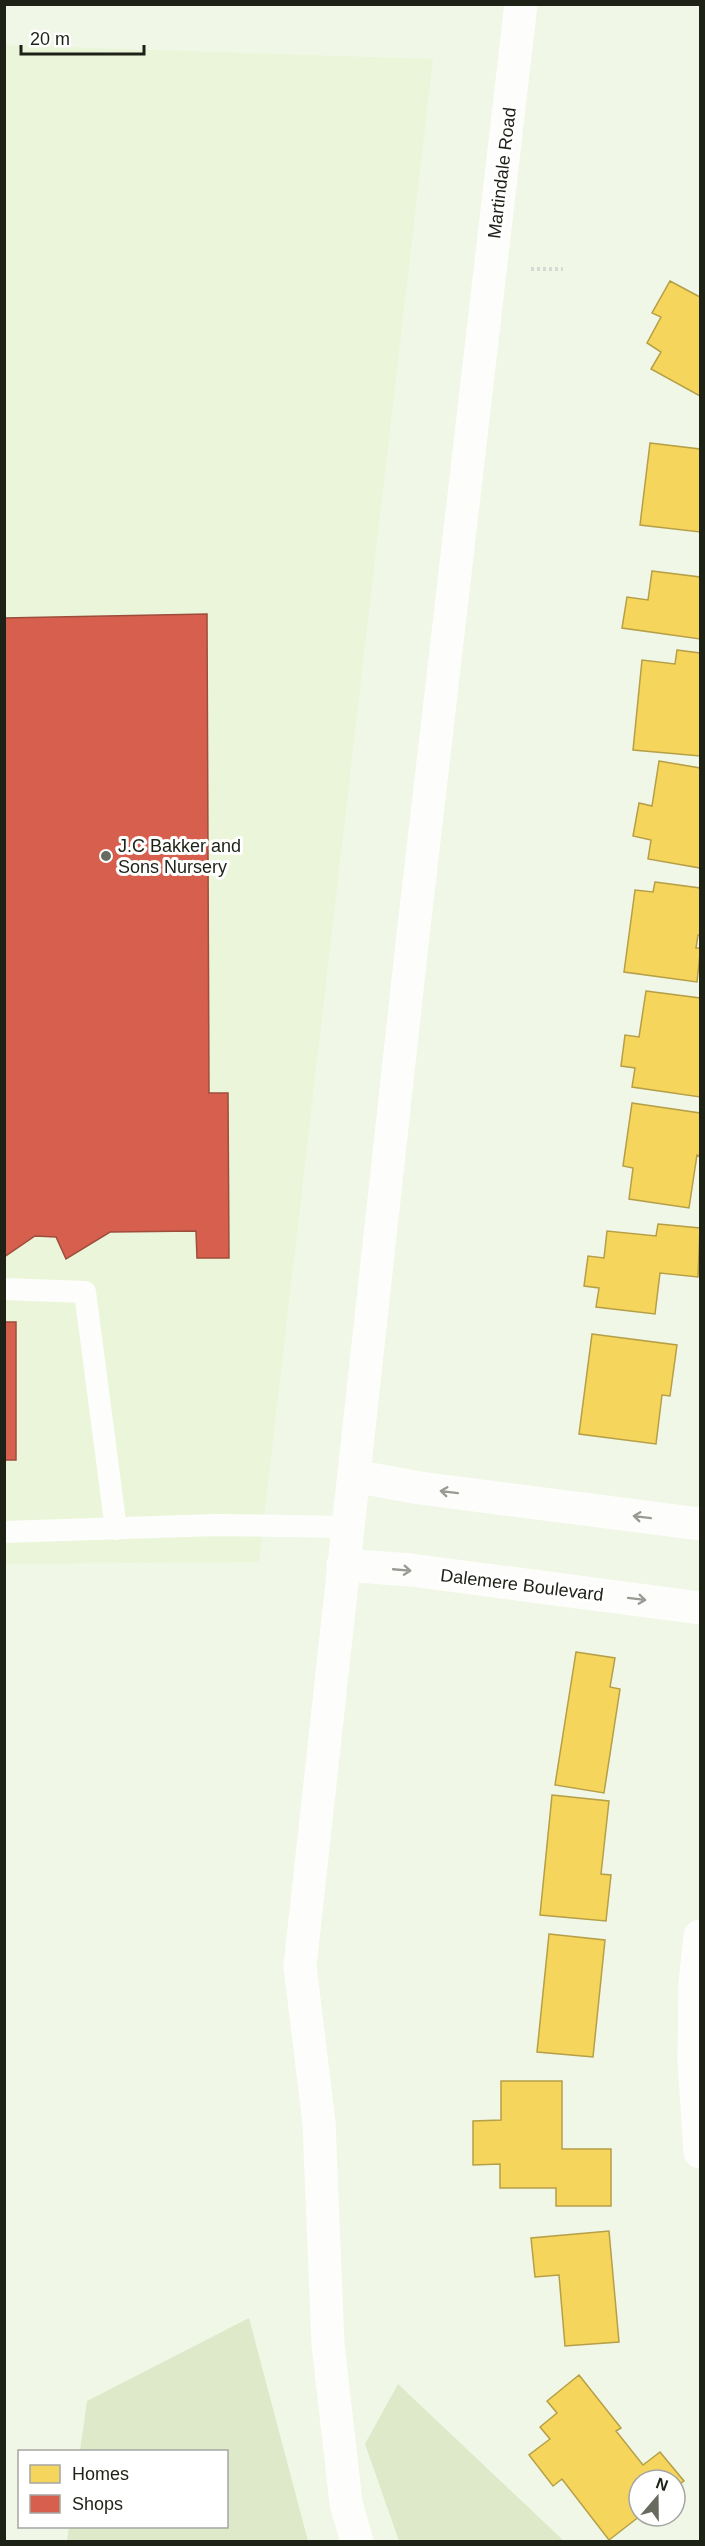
<svg xmlns="http://www.w3.org/2000/svg" width="705" height="2546" font-family="Arial,sans-serif">
<rect width="100%" height="100%" fill="#f1f7e6"/>
<!-- built -->
<path fill="#ebf5da" d="M5,45l428,14 -174,1503 -254,2z"/>
<!-- green -->
<path fill="#dde9c8" d="M249,2318l59,223h-241l2,-14 157,-1v-74l-146,-1 7,-50z
M398,2384l166,157h-165l-34,-97z"/>
<!-- homes -->
<path fill="#f6d55c" stroke="#b59f47" stroke-width="1.5" d="M670,281l30,16v99l-49,-27 10,-17 -14,-9 14,-26 -9,-4z
M650,443l50,6v83l-60,-7z
M652,571l48,6v62l-78,-11 5,-31 21,3z
M677,650l23,3v103l-67,-6 9,-90 33,4z
M659,761l41,7v100l-52,-9 3,-19 -18,-4 6,-33 13,3z
M655,882l45,6v47h-2l-2,13h4v6l-3,28 -73,-10 11,-82 18,2z
M646,991l54,7v99l-68,-10 3,-19 -14,-2 4,-31 14,2z
M632,1103l68,10v43l-3,-1 -8,53 -60,-9 4,-31 -10,-2z
M658,1224l42,4 -2,49 -38,-4 -5,41 -59,-7 3,-19 -15,-2 4,-30 16,2 3,-27 49,5z
M592,1334l85,11 -7,51 -8,-1 -6,49 -77,-10z
M576,1652l39,6 -5,29 10,2 -16,104 -49,-8z
M552,1795l57,6 -8,73 10,1 -5,46 -66,-6z
M549,1934l56,6 -12,117 -56,-5z
M501,2081h61v68h49v57h-55v-18h-56v-24l-27,1v-44l28,-1z
M609,2231l10,111 -54,4 -6,-71 -24,2 -4,-39z
M579,2375l42,53 -5,3 27,34 17,-13 24,29 -9,7v-8h-36l1,36 -31,24 -47,-61 -9,7 -24,-31 21,-16 -10,-12 17,-14 -10,-12z"/>
<!-- shops -->
<path fill="#d6604d" stroke="#9e4d3c" stroke-width="1.5" d="M207,614l2,479h19l1,165h-32l-1,-27 -86,1 -44,27 -10,-22 -21,-1 -31,21v-639z
M4,1322h12v138h-12z"/>
<g fill="none" stroke-linecap="round" stroke-linejoin="round">
<!-- path -->
<path stroke="#d8d9d4" stroke-width="4" stroke-dasharray="3 3" stroke-linecap="butt" d="M531,269h32"/>
<!-- lane -->
<path stroke="#fdfefb" stroke-width="22" d="M4,1289l81,3 31,237
M4,1532l211,-7 132,2"/>
<!-- street -->
<path stroke="#fdfefb" stroke-width="33" d="M354,1476l66,12 280,36
M343,1565l68,5 289,38
M700,1936l-5,47 -1,77 6,92"/>
<!-- secondary -->
<path stroke="#fdfefb" stroke-width="33" d="M357,2542l-11,-39 -18,-159 -9,-221 -19,-157 112,-1022 109,-940"/>
</g>
<!-- one-way arrows -->
<defs><path id="oneway-shaft" d="M-6 0H5M1.5-3L5.5 0L1.5 3" fill="none" stroke-width="1.6" stroke-linecap="round" stroke-linejoin="round" transform="scale(1.5)"/></defs>
<g stroke="#989b94">
<use href="#oneway-shaft" transform="translate(449 1492) rotate(-173)"/>
<use href="#oneway-shaft" transform="translate(642 1517) rotate(-173)"/>
<use href="#oneway-shaft" transform="translate(402 1570) rotate(5)"/>
<use href="#oneway-shaft" transform="translate(637 1599) rotate(7)"/>
</g>
<!-- markers -->
<circle fill="#676c5f" stroke="#fff" stroke-width="2" cx="106" cy="856" r="6"/>
<g text-anchor="middle" stroke-width="6" stroke-linejoin="round" paint-order="stroke">
<!-- street labels -->
<g font-size="18" fill="#1d2116" stroke="#fff">
<text transform="translate(502 173) rotate(-83)" y="6">Martindale Road</text>
<text transform="translate(522 1585) rotate(7)" y="6">Dalemere Boulevard</text>
</g>
<!-- poi labels -->
<g font-size="18" fill="#1d2116" stroke="#fff" text-anchor="start">
<text x="118" y="852">J.C Bakker and<tspan x="118" dy="21">Sons Nursery</tspan></text>
</g>
</g>
<!-- border -->
<rect width="705" height="2546" fill="none" stroke="#1d2116" stroke-width="12"/>
<!-- legend -->
<rect x="18" y="2450" width="210" height="78" fill="#ffffff" stroke="#a5a6a2" stroke-width="1.5"/>
<rect x="30" y="2465" width="30" height="18" fill="#f6d55c" stroke="#a5a6a2" stroke-width="1.5"/>
<text x="72" y="2480" font-size="18" fill="#1d2116">Homes</text>
<rect x="30" y="2495" width="30" height="18" fill="#d6604d" stroke="#a5a6a2" stroke-width="1.5"/>
<text x="72" y="2510" font-size="18" fill="#1d2116">Shops</text>
<!-- north arrow -->
<g transform="translate(657 2498) rotate(20)"><circle r="28" fill="#ffffff" stroke="#a5a6a2" stroke-width="1.5"/>
<path d="M0-4.5L10 22L0 15L-10 22Z" fill="#676c5f"/>
<text y="-9" font-size="16" font-weight="bold" text-anchor="middle" fill="#1d2116">N</text>
</g>
<!-- scale -->
<path d="M21 45v9h123v-9" fill="none" stroke="#1d2116" stroke-width="3"/>
<text x="30" y="45" font-size="18" fill="#1d2116" stroke="#ffffff" stroke-width="4.5" paint-order="stroke">20 m</text>
</svg>
